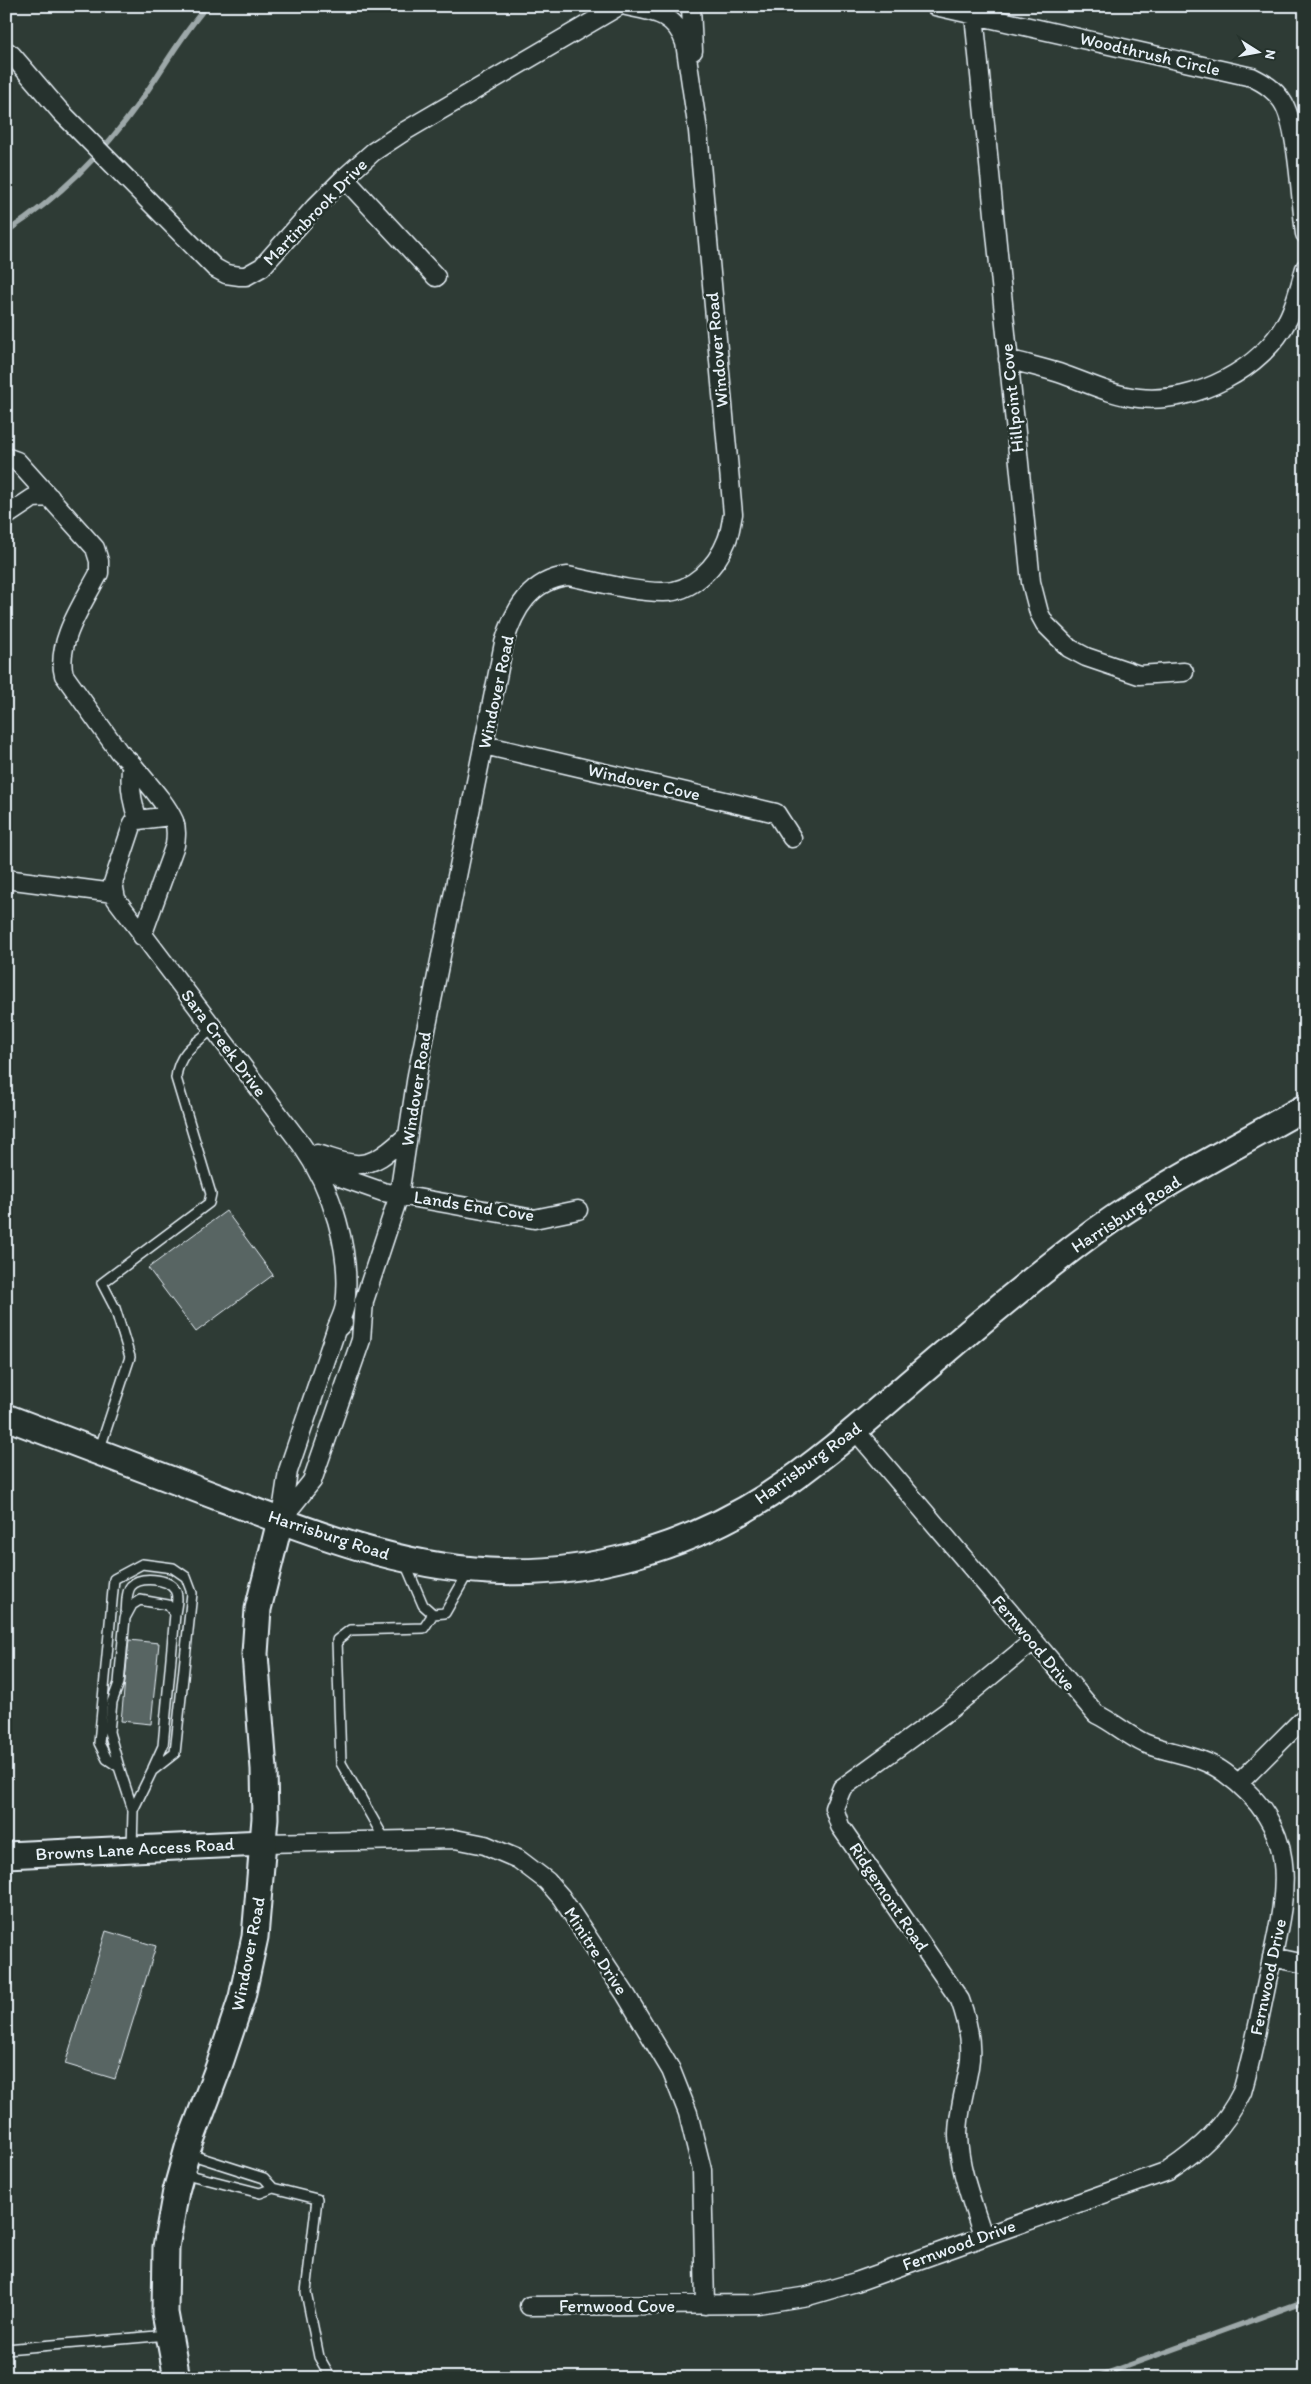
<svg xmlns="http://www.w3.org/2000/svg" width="1311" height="2384" font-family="Itim,sans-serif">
<rect width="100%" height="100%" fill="#2e3b35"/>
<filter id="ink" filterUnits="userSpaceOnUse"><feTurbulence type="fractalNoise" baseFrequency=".02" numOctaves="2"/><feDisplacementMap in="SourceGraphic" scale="10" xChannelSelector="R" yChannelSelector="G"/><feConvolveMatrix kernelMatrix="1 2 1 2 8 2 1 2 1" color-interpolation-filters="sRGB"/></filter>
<g filter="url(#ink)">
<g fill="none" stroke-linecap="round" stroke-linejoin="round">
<!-- stream -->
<path stroke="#9da8a9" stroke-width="5.5" d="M6,232c53,-34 99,-81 135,-132 22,-31 41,-66 66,-94
M1094,2378l211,-77"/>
</g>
<!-- building -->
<path fill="#596563" stroke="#e8f1f8" d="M226,1211l47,64 -77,57 -48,-64z
M129,1640l30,3 -8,81 -30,-3z
M106,1931l50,15 -41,133 -50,-15z"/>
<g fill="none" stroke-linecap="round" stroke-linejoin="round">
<!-- lane casing -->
<g stroke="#e8f1f8" stroke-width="12">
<path id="lane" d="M99,1451l31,-94 -15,-49 -13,-25 107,-80 2,-9 -35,-116c2,-24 19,-35 37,-49
M405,1563l18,42 10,9 12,-1 24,-42
M126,1613c1,-8 0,-21 5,-27 9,-10 37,-8 44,4 4,6 1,17 0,24
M119,1767l-10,-35 3,-30 7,-19 6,-65 7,-13 8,-5 28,5 7,9 -12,132 -10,22
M385,1840l-44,-77 -4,-123 13,-10 74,-2 9,-14
M132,1849l1,-39 -14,-43 -12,-8 -8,-16 15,-164 28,-15 31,4 13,9 6,16 -17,160 -23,18 -19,39
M182,2173l78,20 13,-5 -9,-10 -75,-24
M273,2188l44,11 -11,93 13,65 12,21
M6,2349l162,-14"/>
</g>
<!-- street casing -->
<g stroke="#e8f1f8" stroke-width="21">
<path id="street" d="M691,6l2,45
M935,6l317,71c12,6 22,12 30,24 16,23 19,102 23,133
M974,15l57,567 8,31 6,11 24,24 17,9 53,18 45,-3
M6,51l6,4 48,56 155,157 11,6 14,2h6l16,-9 53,-60 29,-29 29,-26 32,-21 214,-125
M344,178l92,99
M1008,359c17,5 35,9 51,14 27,9 51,22 80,25 56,6 124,-29 149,-79 8,-16 12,-33 17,-51
M6,457l11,4 78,87 4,13v12c-15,29 -44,70 -35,102l55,77 13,12c-4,19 0,38 6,56
M6,516l27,-18 17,-1
M484,745l292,68 16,25
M132,764c14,18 33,37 42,57 3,8 2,16 1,24l-33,91
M170,816l-32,4 -5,3 -20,60 3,16 185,245c31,44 51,108 44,161 -1,8 -6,17 -9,25
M6,879l108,14
M310,1154l33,24 40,14 151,27 44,-9
M317,1154c12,3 25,9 38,10 21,2 39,-17 53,-29
M281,1518l7,-47 48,-141 7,-7
M280,1521l32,-40 49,-141 3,-39 35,-106 18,-120 87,-432c10,-34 27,-63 64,-67 31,6 64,16 94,16 30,1 55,-26 65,-52 3,-7 4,-17 6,-26l-35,-383 -13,-88c-10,-30 -33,-32 -59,-37
M1239,1783l66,-66
M264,1843l191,-4 30,6 33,14 29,22 14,16 65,98 45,75 17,43 14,57 3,135
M1272,1957l33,7
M983,2236c-10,-32 -24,-66 -25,-100 0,-25 7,-45 11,-69 4,-23 -1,-45 -9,-67l-120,-174 -6,-18 8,-20 110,-80 81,-67
M529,2306l229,-2 50,-8 48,-14 312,-111c33,-22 57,-44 74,-79 11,-38 18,-77 26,-115 18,-84 37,-145 -43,-204 -24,-18 -54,-19 -81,-30 -17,-8 -31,-21 -48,-29l-241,-284"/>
</g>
<!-- secondary casing -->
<g stroke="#e8f1f8" stroke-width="29">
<path id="secondary" d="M6,1417c72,27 143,54 214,81 87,33 175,68 269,73 97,6 198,-23 280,-76 49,-32 94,-72 138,-110 56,-48 112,-96 171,-141 70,-54 151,-93 227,-137
M6,1855l258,-12
M177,2378l-12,-65 1,-66 10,-56 12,-43 31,-82 23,-69 13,-60 10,-119 -1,-49 -9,-115 3,-45 22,-88"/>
</g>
<!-- lane -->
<use href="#lane" stroke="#26332d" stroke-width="9"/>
<!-- street -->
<use href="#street" stroke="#26332d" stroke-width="18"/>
<!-- secondary -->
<use href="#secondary" stroke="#26332d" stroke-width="25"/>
</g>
</g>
<g text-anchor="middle" stroke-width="5" stroke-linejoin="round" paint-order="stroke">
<!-- street labels -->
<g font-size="18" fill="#e8f1f8" stroke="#26332d">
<text transform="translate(1150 54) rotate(13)" y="6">Woodthrush Circle</text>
<text transform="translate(315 212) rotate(-46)" y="6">Martinbrook Drive</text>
<text transform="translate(717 350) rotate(-95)" y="6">Windover Road</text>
<text transform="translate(1012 398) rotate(-96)" y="6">Hillpoint Cove</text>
<text transform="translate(496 692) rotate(-78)" y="6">Windover Road</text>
<text transform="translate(644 782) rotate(13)" y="6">Windover Cove</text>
<text transform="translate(224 1043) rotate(53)" y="6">Sara Creek Drive</text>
<text transform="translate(416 1089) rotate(-81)" y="6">Windover Road</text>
<text transform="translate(474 1206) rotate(9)" y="6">Lands End Cove</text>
<text transform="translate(1126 1214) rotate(-33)" y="6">Harrisburg Road</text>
<text transform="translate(808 1463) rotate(-36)" y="6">Harrisburg Road</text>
<text transform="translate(329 1535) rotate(18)" y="6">Harrisburg Road</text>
<text transform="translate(1034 1643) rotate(50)" y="6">Fernwood Drive</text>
<text transform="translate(135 1849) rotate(-3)" y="6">Browns Lane Access Road</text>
<text transform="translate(889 1897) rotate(56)" y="6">Ridgemont Road</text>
<text transform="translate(596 1951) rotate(57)" y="6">Minitre Drive</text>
<text transform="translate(248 1954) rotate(-79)" y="6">Windover Road</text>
<text transform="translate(1268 1977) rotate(-78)" y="6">Fernwood Drive</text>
<text transform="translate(959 2245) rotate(-20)" y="6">Fernwood Drive</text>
<text x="617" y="2312">Fernwood Cove</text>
</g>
</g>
<!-- margin -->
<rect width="1311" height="2384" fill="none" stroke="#26332d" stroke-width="25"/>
<rect x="12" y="12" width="1286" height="2359" fill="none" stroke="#e8f1f8" stroke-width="2" filter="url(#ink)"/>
<!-- north arrow -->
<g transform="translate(1258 52) rotate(101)" stroke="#26332d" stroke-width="4" paint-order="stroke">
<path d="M0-4L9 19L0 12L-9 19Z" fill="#e8f1f8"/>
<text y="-8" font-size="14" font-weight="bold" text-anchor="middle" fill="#e8f1f8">N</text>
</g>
</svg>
